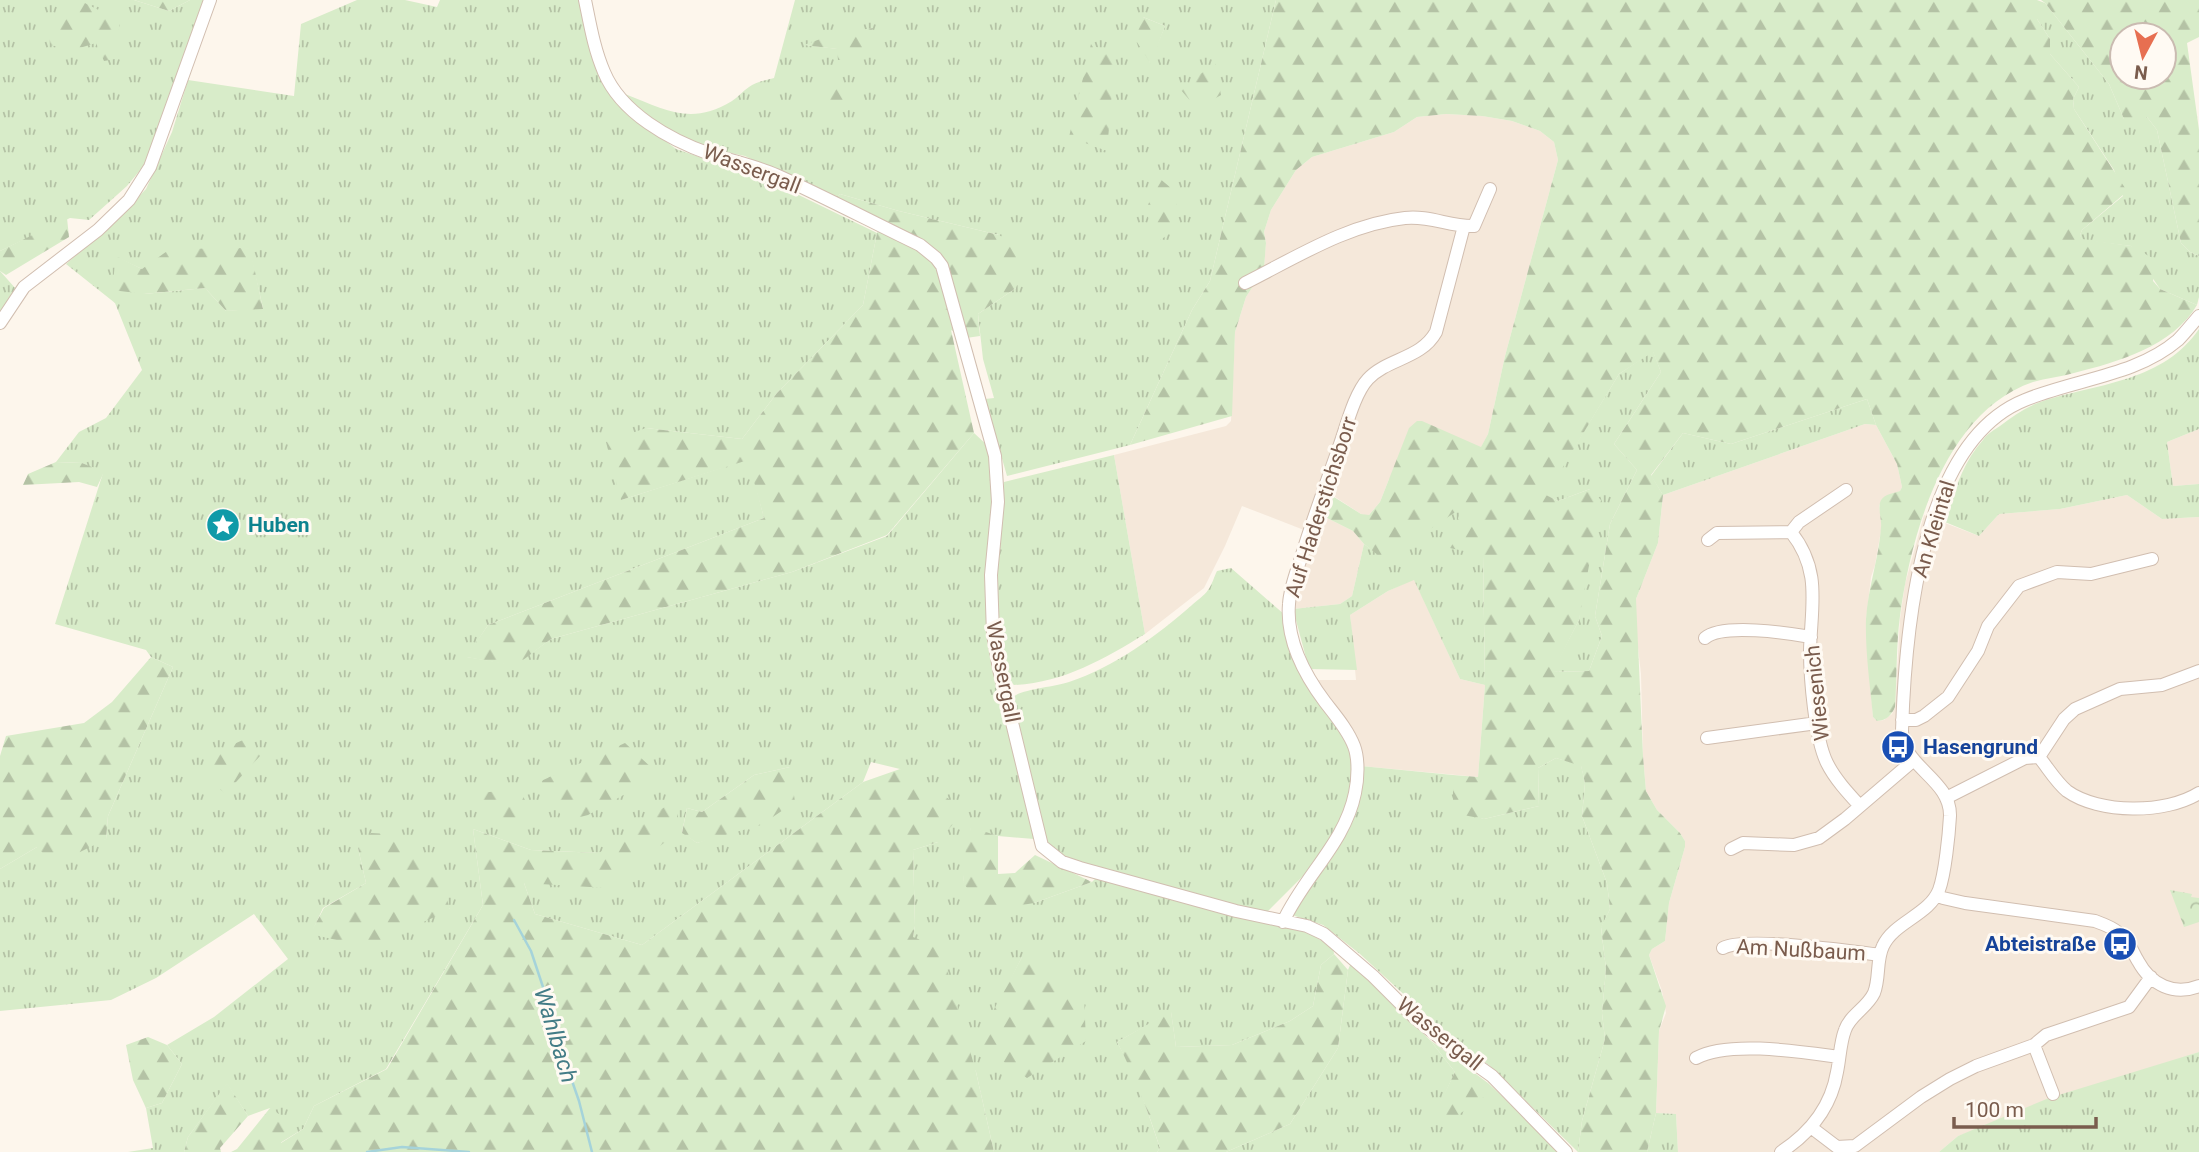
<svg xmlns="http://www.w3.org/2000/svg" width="2199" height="1152" font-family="Roboto,sans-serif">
<defs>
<pattern id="grass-tufts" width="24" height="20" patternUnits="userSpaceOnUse" patternTransform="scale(1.75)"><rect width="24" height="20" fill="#d8ecc9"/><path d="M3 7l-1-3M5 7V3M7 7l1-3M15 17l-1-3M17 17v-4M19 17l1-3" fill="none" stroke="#b4c2a5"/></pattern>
<pattern id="forest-firs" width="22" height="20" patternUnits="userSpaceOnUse" patternTransform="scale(1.75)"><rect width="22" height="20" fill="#d8ecc9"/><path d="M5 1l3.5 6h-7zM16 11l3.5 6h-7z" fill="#b4c2a5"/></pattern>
<pattern id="park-crowns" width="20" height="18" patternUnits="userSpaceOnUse" patternTransform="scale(1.75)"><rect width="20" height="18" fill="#d8ecc9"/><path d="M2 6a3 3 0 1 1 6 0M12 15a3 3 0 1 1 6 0" fill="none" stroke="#b4c2a5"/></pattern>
</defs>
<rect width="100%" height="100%" fill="#fdf6ec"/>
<!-- residential -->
<path fill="#f5e8da" d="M1446,114l36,2 30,5 28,10 14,11 4,18 -53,196 -17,78 -7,14 -10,-3 -82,34 -9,23 -12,14 -7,-2 -26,-17 -10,20 28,14 11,13 -12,52 -12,8 -47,5 -10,-11 21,-68 -62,-24 -17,40 -21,42 -59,46 -31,-179 112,-29 5,-5 4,-89 11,-35 18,-29 2,-25 -2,-11 7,-22 25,-40 16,-13 82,-25 23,-15z
M1865,424l11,1 21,39 5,23 -2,4 -18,8 -3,7 3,19 -7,40 -4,12 -5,43 1,24 6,73 4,4 7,-1 8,-6 3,-7 5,-88 5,-35 19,-69 55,21 20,-22 61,-5 67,-14 35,24 37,-2v535l-241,84 -19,16h-261l-2,-38 -20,-1 3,-82 7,-18 -4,-22 -13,-36 3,-6 13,-8 4,-38 16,-56v-6l-5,-8 -23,-23 -11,-19 -3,-35 -2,-82 -6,-53 1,-22 22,-56 5,-48z
M2199,429v55l-26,2 -6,-44z
M1414,579l46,100 25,6 -7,92 -117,-11 -44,-80 2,-6h37l-6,-65 38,-24z"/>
<!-- grass -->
<path fill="url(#grass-tufts)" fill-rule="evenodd" d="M0,0h134l35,11 21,-11h15l-54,157 -24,29 -38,34 -19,-2 -70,33z
M357,0h48l32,7 3,-7h140l40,106 56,43 94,32 107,52 -14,72 -86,88 -35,46 -96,-11 -25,72 128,-41 15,59 -276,107 -21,32 48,8 36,-26 241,-67 95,-36 87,-103 14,13 5,58 -6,118 47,217 -36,-3 -27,-8 -8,54 71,21 58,-21 4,-4 209,53 28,16 1,7 -13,11 -8,41 -23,15 -58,24 -56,2 -5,-35 -54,30 18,33 25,73 -3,4h-163l-18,-80 -63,-135 2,-11 -2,-76 25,-8 -38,-73 -29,-7 -8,20 -221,163 -107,-31 -11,-31 75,-30 -68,-3 -58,-21 10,76 -97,164 -72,37 -11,23 -23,14 -10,-35 -22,8 -21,-32 -39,53 -4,15h-56l25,-4 -7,-40 16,-5 20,-39 -15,-19 47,-28 74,-58 -34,-45 -98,64 -45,22 -111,11v-142l37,-22 69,-8 2,-23 65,-149 -22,-10 -5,-7 -91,-26 48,-151 -21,-10 -26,-1 23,-30 27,-14 36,-48 -27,-67 -49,-39 48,-42 32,-33 26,-57 16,-52 106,16 7,-72zM249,248l14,60 -37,3 -21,-23 -61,6 -28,-37 26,12zM790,767l-82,72 -11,4 -15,-11 5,-24 15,4 52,-37zM358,848l92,61 -139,25 12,-26 43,-25zM1022,957l5,121 -17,-97z
M795,0h481l-66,281 -18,29 -62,135 -123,31 -22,-77 9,-1 -11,-39 -5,-45 38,-26 -17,-53 -100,-24 -59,-17 -6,5 -89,-43 -43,-9 -43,-21 -33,-26 -1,-6c41,16 66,32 107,7 6,-4 11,-10 17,-14 6,-5 17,-7 25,-9zM1143,17l22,9 -15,37zM873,28l-35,21 -32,-4z
M2037,0l8,3 64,81 15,35 23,-2 10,13 24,113 9,9 9,4v41l-2,8 -37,-16 -29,-43 -49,-6 -2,-5 2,-5 41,-34 -9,-26 -40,-61 -1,-10 6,-12 -29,-33v-15l-13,-20z
M0,271l16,18 -16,26z
M2199,329v100l-32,13 6,44 26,-2v33l-37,2 -35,-24 -67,14 -61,5 -20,22 -34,-14c9,-29 17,-59 38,-82 4,-6 11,-10 17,-14 14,-11 29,-21 46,-26 56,-17 117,-19 153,-71z
M1653,351l8,21 -47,72 23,26 -27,54 -15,92 7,20 -13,35 -37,1 27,-52 11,-131 -32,12 -13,-6 74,-121z
M1867,399l9,26 -11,-1 -202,71 -12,-19 32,-43 48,11z
M1114,455l31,179c-41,25 -82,49 -131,51 -32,-25 -14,-163 -10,-203z
M1464,505l19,50 2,130 -25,-6 -46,-99 -26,11 -38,24 7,55 -48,-1 -16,-60 47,-5 12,-8 12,-52 20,15z
M1231,568l54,47 9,46 13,26 30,39 13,21 3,25 -8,45 -32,49 -48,48 -206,-58 -16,-16 -22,-92 -8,-51c9,-8 42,-10 56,-15 45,-15 88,-46 123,-77 5,-5 12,-9 16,-15 4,-5 6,-13 9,-19z
M1556,758l25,7 4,18 -3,33 25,67 3,26 -9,19 5,41 -4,44 3,26 -23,82 -4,31 -88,-86 -41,-30 -89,-82 -37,-29 -31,-10 46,-67 13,-27 10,-55 92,9v35l31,9 55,-13 -1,-38z
M1351,963l79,77 25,32 -19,41 51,-19 1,-11 74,69h-336l64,-28 48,-76 10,-78z
M2199,1052v100h-260l19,-16 91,-38z
M1656,1113l20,1 2,38h-31z"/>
<!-- forest -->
<path fill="url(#forest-firs)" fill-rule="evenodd" d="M79,0l41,21 -5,38 -11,2 -8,-18 -23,7 -23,-5 -1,-24z
M134,0h56l-21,11z
M1276,0h761v19l13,20v15l29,33 -6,12 1,10 51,79 -2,7 -41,35 -2,5 2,4 49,7 25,14 -3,21 7,8 37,16c-24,41 -79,57 -123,68 -13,4 -28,5 -41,9 -88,30 -122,151 -133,234 -4,30 -3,61 -5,91 -4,9 -8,13 -18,14l-4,-4c-3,-32 -8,-66 -7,-98 2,-32 13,-61 15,-92 1,-8 -4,-19 0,-27 4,-6 13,-7 19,-9l2,-4 -5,-23 -21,-39 -9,-26 -136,45 -48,-11 -32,42 12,20 -5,48 -22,56 7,157 3,35 11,19 23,23 5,8v6l-16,56 -4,38 -13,8 -3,6 17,51 -7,25 -3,82 -9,39h-69l4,-31 23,-82 -3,-26 4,-44 -5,-42 9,-18 -3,-26 -25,-67 3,-33 -4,-17 -25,-8 -18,10 1,38 -55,13 -31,-6v-38l25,2 7,-92 -2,-130 -38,-8 18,-40 -79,53 -20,-16 -11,-13 -28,-14 -1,-9 5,-11h5l27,17 8,1 11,-13 29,-74 8,-7h5l59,26 7,-13 17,-78 53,-196 -4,-18 -14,-11 -28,-10 -30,-5 -36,-2 -29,3 -23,15 -82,25 -16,13 -25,40 -7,22 2,11 -2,26 -18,28 -11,35 -3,84 -102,29 62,-135 18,-29zM1653,352l8,20 -47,72 23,26 -27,54 -15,92 7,20 -13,35 -36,1 26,-52 22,-120 -11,-11 -32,12 -12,-6 73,-121z
M2041,0h158v37l-12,6 12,87v126l-9,-4 -9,-9 -24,-113 -10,-13 -16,7 -7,-5 -15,-35 -64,-81zM2164,35v42h-42v-42z
M1143,17l22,9 -14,38 -16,-25z
M873,28l-9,31 -26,1 -1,-11 -33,-4 30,-11z
M1091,44l24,14 -8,93 -38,-14z
M1215,62l6,33 -24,14 -16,-19z
M845,84l3,27 -23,3 -13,-19z
M1159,178l18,15 -1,36 -20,14 -10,-33z
M840,194l59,17 100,24 29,18 -12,35 -38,26 2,22 -14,2 -15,-8 23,103 -87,102 -95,37 -241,67 -36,27 -49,-9 22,-32 276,-107 -16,-58 -127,40 -15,-58 40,-14 96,11 35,-46 86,-88 14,-72 8,-9 -51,-25z
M67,218l2,19 -63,38 -6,-4v-20z
M250,248l13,61 -37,2 -21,-23 -61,6 -32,-4 4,-34 26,13 28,-20z
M56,462l26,1 22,9 -7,15 -18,-5 -56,3 5,-11z
M151,657l22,10 -65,149 -2,23 -52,26 -17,-18 -37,22v-113l6,-20 78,-13 28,-21z
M250,737l10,19 -35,38 -20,-19 8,-22z
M625,743l30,28 -5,9 -62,35 -24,6 -23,-40z
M790,767l5,35 -34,23 -64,18 -15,-10 5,-25 15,4 52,-37z
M900,769l49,30 10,18 -21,25 -25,8 2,76 -2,11 28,11 35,124 18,80h-763l6,-3 33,-41 19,13 -8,22 22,-14 11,-23 73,-37 96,-164 -10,-76 58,21 68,3 74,-52 5,4 -2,25 -7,9 -63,49 -82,-5 11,31 107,31 221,-163z
M520,789l11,25 -15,9 -30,-10 -7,-20z
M971,827l27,9v38l17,-1 20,-18 57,27 -58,21 -35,6 -22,-6 -14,-21 3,-37z
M371,833l35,2 32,32 12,43 -82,37 -58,-13 14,-26 42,-25 -8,-35z
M1334,954l14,16 -10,78 -48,76 -64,28h-69l3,-4c-12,-37 -25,-72 -43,-106l54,-31 5,36 56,-2 58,-24 23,-15 8,-41z
M1022,957l17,5 45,34 2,45 -59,37 -51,-35z
M148,1037l19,8 15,19 -20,39 -16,5 -13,-28 -7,-35z
M1430,1040l58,43v11l-40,28 -13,-9 20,-41z
M227,1083l21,33 -28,32 1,4h-37l4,-15z"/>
<!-- park -->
<path fill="url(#park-crowns)" d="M2170,890l22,4 -1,3 8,1v24l-15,5z"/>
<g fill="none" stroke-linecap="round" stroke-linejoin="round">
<!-- stream -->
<path stroke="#a5d3da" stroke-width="2.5" d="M514,920l17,31 15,45 9,36 24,69 13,51
M367,1152l35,-5 67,5"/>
<!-- minor casing -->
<g stroke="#d1beb0" stroke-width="14">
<path id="minor" d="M585,0c5,24 9,49 19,72 17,41 66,68 106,82 22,7 46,12 66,21 49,22 96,47 144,70l16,13 6,8 53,190 3,46 -7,73 2,59 6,35 43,177 20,16 18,6 156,43 71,15 17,8 49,42 41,41 36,29 42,30 74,76
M1245,283c50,-25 103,-59 160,-65 24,-3 46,9 69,8l16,-37
M0,323l24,-36 74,-57 31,-30 21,-33 60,-167
M1791,532l8,-10 47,-32
M1708,540l9,-7 74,-1c31,39 20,74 19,119 0,27 5,88 17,112 8,16 21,30 33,43
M1705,638c17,-15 83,-5 106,-1
M1902,720h14l8,-4 24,-19 30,-46 10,-25 31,-40 38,-14 34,2 61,-15
M1707,738l110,-15
M2039,757l25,-38 11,-10 45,-20 42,-4 37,-14
M2039,757c9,11 17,25 28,34 32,23 99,23 132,2
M1946,798l79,-40 14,-1
M1731,849l12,-6 51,2 25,-7 26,-19 69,-59
M1937,895l6,3 22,5 130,18c11,4 21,8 29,17 7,7 9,15 14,23 13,24 36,35 61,25
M1283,922c21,-46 62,-79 72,-129 3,-14 4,-34 -1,-47 -6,-16 -19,-31 -29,-44 -21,-28 -39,-63 -36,-98 1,-16 7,-31 12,-46 11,-37 25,-74 38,-111 7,-19 15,-53 29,-68 20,-21 53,-20 68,-47l28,-106
M1723,948c21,-12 128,3 157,7
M2034,1045l19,49
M1696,1058c33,-18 106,-6 143,-1
M1812,1128l25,19 18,-1 66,-49 29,-18 26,-13 58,-21 12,-10 83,-28 22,-30
M1781,1152c29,-19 50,-44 56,-80 3,-14 3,-29 8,-42 5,-15 22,-22 29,-37 6,-15 2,-33 9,-47 11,-24 46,-31 56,-56 6,-16 10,-56 11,-74 1,-37 -48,-49 -48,-85 3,-98 18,-289 123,-331 50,-21 111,-24 153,-60 7,-7 14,-16 21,-24"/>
</g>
<!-- minor -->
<use href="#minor" stroke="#fff" stroke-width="12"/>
</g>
<!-- icons -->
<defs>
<g id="sight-disc" transform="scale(1.75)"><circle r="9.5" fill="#0f9aa8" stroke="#fffaf3"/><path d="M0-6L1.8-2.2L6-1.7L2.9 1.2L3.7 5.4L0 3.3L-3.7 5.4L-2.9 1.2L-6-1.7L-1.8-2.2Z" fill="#fff"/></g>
<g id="bus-disc" transform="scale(1.75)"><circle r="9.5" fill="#1a4fb4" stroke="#fffaf3"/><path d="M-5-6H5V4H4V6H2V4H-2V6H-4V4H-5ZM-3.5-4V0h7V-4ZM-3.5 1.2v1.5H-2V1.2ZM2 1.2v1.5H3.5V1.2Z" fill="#fff"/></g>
</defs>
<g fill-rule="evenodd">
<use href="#sight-disc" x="223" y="525"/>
<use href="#bus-disc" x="1898" y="747"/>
<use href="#bus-disc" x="2120" y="944"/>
</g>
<g text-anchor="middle" stroke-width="6" stroke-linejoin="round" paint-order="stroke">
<!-- street labels -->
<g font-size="21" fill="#7a5c4d" stroke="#fffaf3">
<text transform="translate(752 169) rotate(21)" y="7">Wassergall</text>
<text transform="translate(1321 507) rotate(-72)" y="7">Auf Haderstichsborr</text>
<text transform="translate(1934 529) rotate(-73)" y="7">An Kleintal</text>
<text transform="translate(1003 672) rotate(79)" y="7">Wassergall</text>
<text transform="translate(1817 693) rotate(-96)" y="7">Wiesenich</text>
<text transform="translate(1801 950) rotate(3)" y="7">Am Nußbaum</text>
<text transform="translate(1440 1034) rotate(39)" y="7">Wassergall</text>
</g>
<!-- culture labels -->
<g font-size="21" font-weight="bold" fill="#0d838f" stroke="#fffaf3" text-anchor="start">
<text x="248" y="532">Huben</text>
</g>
<!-- transit labels -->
<g font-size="21" font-weight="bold" fill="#164399" stroke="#fffaf3" text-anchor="start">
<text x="1923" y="754">Hasengrund</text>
<text x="2096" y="951" text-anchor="end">Abteistraße</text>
</g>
<!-- water labels -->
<g font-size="23" font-style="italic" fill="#437c86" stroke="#fffaf3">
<text transform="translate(556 1035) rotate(73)" y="8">Wahlbach</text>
</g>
</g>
<!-- north arrow -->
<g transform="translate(2143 56) rotate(187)"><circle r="33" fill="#fffaf3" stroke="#cabbb1" stroke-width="2"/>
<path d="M0-5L12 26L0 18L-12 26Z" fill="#e76f51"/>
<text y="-10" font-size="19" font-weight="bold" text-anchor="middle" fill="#7a5c4d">N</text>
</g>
<!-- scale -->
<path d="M1954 1117v10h142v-10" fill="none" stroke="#7a5c4d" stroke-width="3.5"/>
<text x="1965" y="1117" font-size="21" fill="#7a5c4d" stroke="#fffaf3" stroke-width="5" paint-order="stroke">100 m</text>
</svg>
